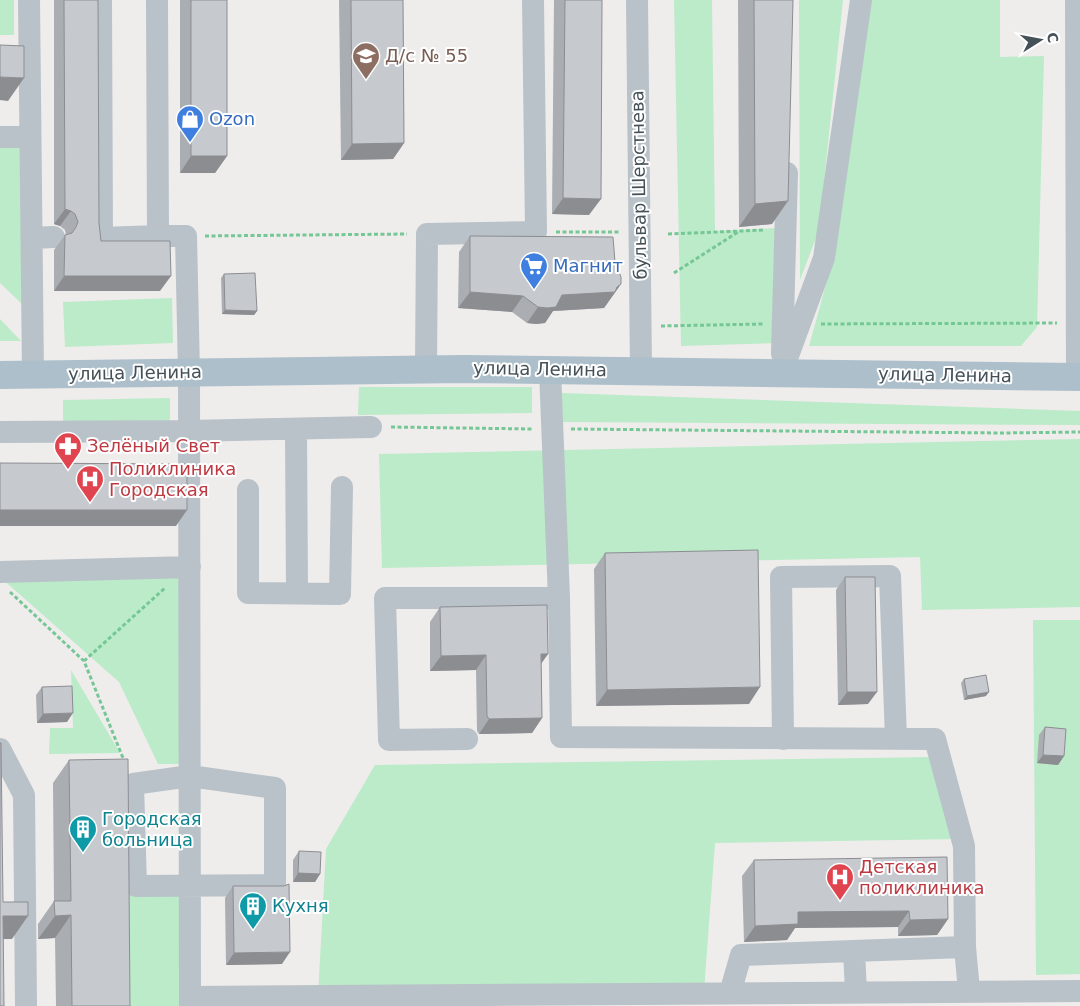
<svg xmlns="http://www.w3.org/2000/svg" width="1080" height="1006" font-family="'DejaVu Sans',sans-serif">
<rect width="100%" height="100%" fill="#efecec"/>
<!-- green -->
<path fill="#bbebc8" d="M0,0h14v35h-14z
M674,0h38l3,231 62,-3 2,115 -98,3z
M799,0h44l-24,230 -19,50z
M868,0h132v57l44,-1 -7,271 -16,19h-212l24,-87z
M0,144h20l2,160 -22,-21z
M172,298l1,45 -108,4 -2,-45z
M0,319l21,22h-21z
M359,387h173v26l-174,2z
M562,393l518,18v14l-519,-3z
M170,398v24l-107,2v-24z
M1080,439v168l-158,3 -2,-53 -538,11 -3,-114z
M185,571l1,193h-28l-39,-82 -119,-105z
M1033,620h47v354l-44,1z
M71,670l49,83 -71,1 1,-26h23z
M934,757l22,82 -241,4 -11,148 -386,5 8,-147 49,-84z
M122,886l64,1v119h-64z"/>
<g fill="none" stroke-linecap="round" stroke-linejoin="round">
<!-- path -->
<path stroke="#75c796" stroke-width="3" stroke-dasharray="4 2.5" stroke-linecap="butt" d="M556,232h64
M668,234l97,-4
M205,236l202,-2
M674,273l64,-41
M821,324l236,-1
M661,326l103,-2
M391,427l141,2
M571,429l431,4 78,-1
M10,592l74,69 41,102
M84,661l81,-73"/>
<!-- minor -->
<path stroke="#b8c2c8" stroke-width="22" d="M29,0l4,375
M101,0l1,238 56,-2
M157,0l1,236h28l3,137 1,633
M637,0l4,370
M1076,0l1,377
M0,137h30
M32,238l22,-1
M782,354l5,-181
M426,369l1,-135 109,-2 -3,-232
M550,370l9,228 2,139 374,2 29,107 1,101
M782,372l42,-114 37,-258
M296,429l1,164
M0,432l189,-1 182,-4
M248,490v103l92,1 2,-107
M0,572l190,-5
M467,739l-78,1 -4,-142h174
M783,739l-2,-162 109,-1 6,163
M0,749l24,46 2,211
M190,776l85,12v97l-139,1 -3,-102z
M854,951l2,41
M730,993l11,-38 224,-8 4,44
M190,997l890,-6"/>
<!-- major -->
<path stroke="#acbfca" stroke-width="28" d="M0,375l463,-6 617,8"/>
</g>
<!-- wall -->
<path fill="#aaaeb2" d="M54,0h44l1,223 2,18 59,50h-106v-41l11,-15h1l-1,-5 -5,-4 -6,-2z
M180,0h47v156l-12,17h-35z
M339,0h64l1,143 -11,16 -52,1z
M554,0h48l-13,215 -37,-1z
M738,0h55l-21,224 -33,3z
M470,236l145,26 6,22 -17,24 -51,3 -8,12 -9,1 -9,-1 -15,-11 -54,-4 1,-56z
M224,274l33,37 -3,4 -32,-1 -1,-36z
M605,553l144,151 -153,2 -2,-137z
M845,577l23,127 -30,1 -2,-115z
M440,607l108,47 -7,10 1,54 -10,15 -53,1 -2,-3 -1,-61 -46,1v-49z
M964,679l22,17 -22,4 -3,-17z
M42,687l25,35 -30,1 -1,-28z
M1045,727l19,29 -6,9 -21,-2 2,-28z
M69,760l61,246h-74l-1,-68 -17,1v-15l16,-23 -1,-118z
M299,851l21,23 -5,8h-22v-22z
M754,860l194,59 -11,16 -39,1v-9l-103,1 -8,12 -43,2 -2,-66z
M233,886l49,78 -56,1 -1,-67z"/>
<!-- shaded-wall -->
<path fill="#8b8d91" d="M0,77l24,1 -16,23 -8,-1z
M404,143l-11,16 -52,1 11,-16z
M191,156h36l-12,17h-35z
M563,198l38,1 -12,16 -37,-1z
M788,201l-16,23 -33,3 16,-23z
M65,209l6,2 -11,15 -6,-2z
M64,276h107l-11,15h-106z
M621,284l-17,24 -51,3 -8,12 -9,1 -9,-1 11,-16 24,-12 55,-8z
M470,292l53,4 -11,16 -54,-4z
M225,310l32,1 -3,4 -32,-1z
M0,510h187l-11,16h-176z
M541,654h7l-11,15z
M486,655l-10,15 -46,1 11,-15z
M760,687l-11,17 -153,2 11,-16z
M847,692h30l-9,12 -30,1z
M989,692l-3,4 -22,4 3,-4z
M73,713l-6,9 -30,1 6,-9z
M542,718l-10,15 -53,1 10,-15z
M1043,755l21,1 -6,9 -21,-2z
M298,873l22,1 -5,8h-22z
M909,911l-11,16 -103,1 -8,12 -43,2 11,-16 43,-14z
M71,915l-16,23 -17,1 17,-23z
M3,916h25l-16,23h-12z
M948,919l-11,16 -39,1 12,-16z
M290,952l-8,12 -56,1 8,-12z"/>
<!-- building -->
<path fill="#c6cacf" stroke="#8b8d91" d="M64,0h34l1,223 2,18h69l1,35h-107l1,-41 7,-2 4,-6 2,-5 -3,-8 -4,-3 -6,-2z
M191,0h36v156h-36z
M351,0h52l1,143 -52,1z
M565,0h37l-1,199 -38,-1z
M754,0h39l-5,201 -33,3z
M0,45l24,1v32l-24,-1z
M470,236l143,1 2,25 6,15v7l-4,3 -2,5 -53,3 -6,12 -9,1 -9,-1 -15,-11 -53,-4z
M255,273l2,38 -32,-1 -1,-36z
M0,463l187,1v46h-187z
M758,550l2,137 -153,3 -2,-137z
M845,577h30l2,115h-30z
M547,605l1,49h-7l1,64 -53,1 -2,-3 -1,-61 -45,1 -1,-49z
M986,675l3,17 -22,4 -3,-17z
M72,686l1,27 -30,1 -1,-27z
M1045,727l21,2 -2,27 -21,-1z
M0,743h1l2,159h25v14h-25l1,90h-4z
M128,759l2,247h-58l-1,-91 -16,1 -1,-15h17l-2,-141z
M299,851l22,1 -1,22 -22,-1z
M947,857l1,62 -38,1 -1,-9 -111,1v12l-43,2 -1,-66z
M289,884l1,68 -56,1 -1,-67h51z"/>
<!-- icons -->
<defs>
<g id="school-pin" transform="scale(1.4375)"><path d="M0 17L-7.5 6A9.5 9.5 0 1 1 7.5 6Z" fill="#8d6e63" stroke="#fff"/><path d="M0-5L7-2L0 1L-7-2ZM-4 1L0 2.5L4 1V4Q0 6-4 4Z" fill="#fff"/></g>
<g id="shop-pin" transform="scale(1.4375)"><path d="M0 17L-7.5 6A9.5 9.5 0 1 1 7.5 6Z" fill="#3f7fe0" stroke="#fff"/><path d="M-5-2.5h2.3a2.7 3.5 0 0 1 5.4 0H5L5.5 6h-11ZM-1.5-2.5h3a1.5 2.3 0 0 0-3 0Z" fill="#fff"/></g>
<g id="supermarket-pin" transform="scale(1.4375)"><path d="M0 17L-7.5 6A9.5 9.5 0 1 1 7.5 6Z" fill="#3f7fe0" stroke="#fff"/><path d="M-6-5.5h2.5l.6 2H6L4.5 2H-2.5L-4.4-4H-6ZM-1.5 3.2a1.3 1.3 0 1 0 .1 0ZM3 3.2a1.3 1.3 0 1 0 .1 0Z" fill="#fff"/></g>
<g id="pharmacy-pin" transform="scale(1.4375)"><path d="M0 17L-7.5 6A9.5 9.5 0 1 1 7.5 6Z" fill="#e0444e" stroke="#fff"/><path d="M-2-6h4v4h4v4h-4v4h-4v-4h-4v-4h4Z" fill="#fff"/></g>
<g id="hospital-pin" transform="scale(1.4375)"><path d="M0 17L-7.5 6A9.5 9.5 0 1 1 7.5 6Z" fill="#e0444e" stroke="#fff"/><path d="M-5-5h3v3.5h4V-5h3V5h-3V1.5h-4V5h-3Z" fill="#fff"/></g>
<g id="building-pin" transform="scale(1.4375)"><path d="M0 17L-7.5 6A9.5 9.5 0 1 1 7.5 6Z" fill="#0f9aa8" stroke="#fff"/><path d="M-4-6H4V6H1V3H-1V6H-4ZM-2.5-4.3h1.7v1.8h-1.7ZM.8-4.3h1.7v1.8H.8ZM-2.5-1h1.7V.8h-1.7ZM.8-1h1.7V.8H.8Z" fill="#fff"/></g>
</defs>
<g fill-rule="evenodd">
<use href="#school-pin" x="366" y="56"/>
<use href="#shop-pin" x="190" y="119"/>
<use href="#supermarket-pin" x="534" y="266"/>
<use href="#pharmacy-pin" x="68" y="446"/>
<use href="#hospital-pin" x="90" y="479"/>
<use href="#building-pin" x="83" y="829"/>
<use href="#hospital-pin" x="840" y="877"/>
<use href="#building-pin" x="253" y="906"/>
</g>
<g text-anchor="middle" stroke-width="4" stroke-linejoin="round" paint-order="stroke">
<!-- education labels -->
<g font-size="18" fill="#785e54" stroke="#fff" text-anchor="start">
<text x="385" y="62">Д/с № 55</text>
</g>
<!-- shop labels -->
<g font-size="18" fill="#366cbe" stroke="#fff" text-anchor="start">
<text x="209" y="125">Ozon</text>
<text x="553" y="272">Магнит</text>
</g>
<!-- street labels -->
<g font-size="18" fill="#455158" stroke="#fff">
<text transform="translate(639 185) rotate(-91)" y="6">бульвар Шерстнева</text>
<text transform="translate(540 369) rotate(1)" y="6">улица Ленина</text>
<text transform="translate(135 373) rotate(-1)" y="6">улица Ленина</text>
<text transform="translate(945 375) rotate(1)" y="6">улица Ленина</text>
</g>
<!-- health labels -->
<g font-size="18" fill="#be3a42" stroke="#fff" text-anchor="start">
<text x="87" y="452">Зелёный Свет</text>
<text x="109" y="475">Поликлиника<tspan x="109" dy="21">Городская</tspan></text>
<text x="859" y="873">Детская<tspan x="859" dy="21">поликлиника</tspan></text>
</g>
<!-- culture labels -->
<g font-size="18" fill="#0d838f" stroke="#fff" text-anchor="start">
<text x="102" y="825">Городская<tspan x="102" dy="21">больница</tspan></text>
<text x="272" y="912">Кухня</text>
</g>
</g>
<!-- north arrow -->
<g transform="translate(1040 40) rotate(79)" stroke="#ffffff" stroke-width="4" paint-order="stroke">
<path d="M0-4L9 19L0 12L-9 19Z" fill="#455158"/>
<text y="-8" font-size="14" font-weight="bold" text-anchor="middle" fill="#455158">С</text>
</g>
</svg>
